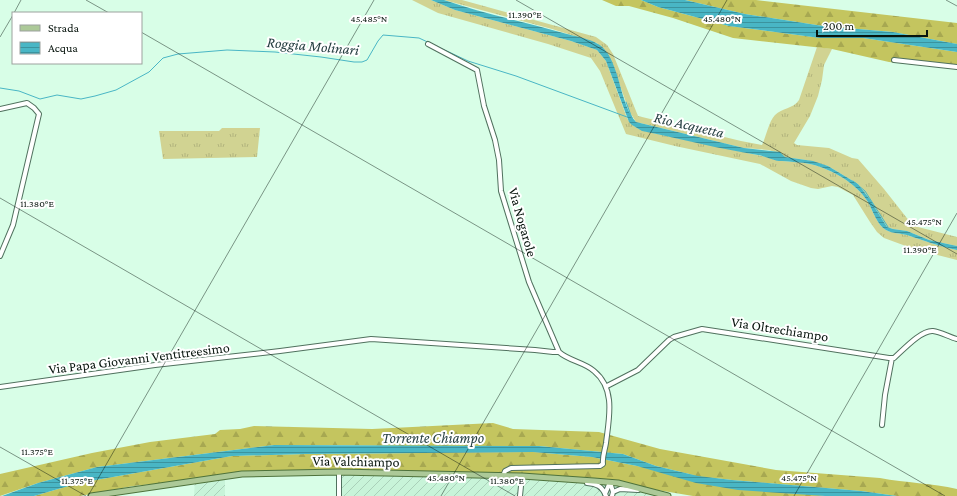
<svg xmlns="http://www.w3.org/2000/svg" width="957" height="496" font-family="'Crimson Pro',serif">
<defs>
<pattern id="industrial-furrows" width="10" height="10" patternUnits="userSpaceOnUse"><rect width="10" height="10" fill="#c8f4d9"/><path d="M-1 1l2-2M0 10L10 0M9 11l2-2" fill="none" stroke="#aad0b9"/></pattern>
<pattern id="grass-tufts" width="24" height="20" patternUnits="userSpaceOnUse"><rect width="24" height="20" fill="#d1d392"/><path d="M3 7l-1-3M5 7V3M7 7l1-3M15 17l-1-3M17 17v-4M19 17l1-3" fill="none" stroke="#b2b47d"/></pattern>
<pattern id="forest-firs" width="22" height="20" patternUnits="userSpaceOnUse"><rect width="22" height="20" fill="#c4c55f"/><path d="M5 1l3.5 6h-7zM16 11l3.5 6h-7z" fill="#a7a851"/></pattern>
<pattern id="water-rules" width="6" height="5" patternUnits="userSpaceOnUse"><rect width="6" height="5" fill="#49b6c5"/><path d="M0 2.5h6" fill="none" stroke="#3b939e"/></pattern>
</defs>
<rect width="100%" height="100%" fill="#d8fee7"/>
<!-- industrial -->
<path fill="url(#industrial-furrows)" d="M338,473l260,7 68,16h-328z
M225,475v21h-31l1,-16z"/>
<!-- grass -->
<path fill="url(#grass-tufts)" d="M412,0h19l24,10 116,31 26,9 9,11 21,57c5,10 16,13 26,15l113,24 13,4h3c9,1 19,1 28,3 22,5 46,19 58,38 5,9 9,23 18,28 7,4 14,3 21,5 18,6 31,11 50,15v10l-43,-11 -30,-11 -7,-6 -7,-10 -17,-27 -15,-8 -6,-1 -14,3 -7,-1 -20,-7 -31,-17 -85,-18 -49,-12 -26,-63 -9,-13 -43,-14 -110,-31z
M444,0h18l134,37 11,8 6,9 25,62 103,25 21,4c4,-8 7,-24 13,-30 7,-7 18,-6 24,-15l18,-53 15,2 -8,16 -2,15 -4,16 -8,20 -16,27 3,2 32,3 23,10 6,1 26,30 26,33 8,5 39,10v9l-28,-6 -22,-9 -14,-2 -6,-2 -12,-19 -3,-6 -14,-18 -30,-18 -22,-6 -21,-3 -8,-4 -8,-3 -25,-2 -108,-26 -7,-11 -18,-51 -14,-17 -45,-14z
M222,128h38l-3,29 -94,2 -4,-28h60z"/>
<!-- forest -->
<path fill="url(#forest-firs)" d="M602,0h39l17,7 71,19 91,12h43l94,14v17l-68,-7 -57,-13 -99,-11 -60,-20 -44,-12h-13z
M685,0h71l201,23v21l-64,-12 -70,-6 -78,-12z
M493,423l20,6 86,3 61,17 116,21 104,8c26,5 52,5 77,11v7h-60l-36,-5 -129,-11 -34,-4 -42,-10 -33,-12 -84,-8h-135l-66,-1h-64l-177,22 -59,16 -38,13v-22l92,-21 58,-11 65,-8 5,-4 20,-1 14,-3 118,3z
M533,452l59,5 45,9 188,30h-132l-95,-16 -316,-9 -149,15 -53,10h-46l45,-13 153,-27 74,-2z"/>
<!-- water -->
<path fill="url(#water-rules)" d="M431,0h13c40,14 82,22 123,34 11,3 31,6 38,16 16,20 15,54 31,72l108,26 36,4 5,5 28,4 15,5 30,18 14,18 3,6 12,19 6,2 14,2 22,9 28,6v4c-19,-4 -32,-9 -50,-15 -7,-2 -14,-1 -21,-5 -9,-5 -13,-19 -18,-28 -12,-19 -36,-33 -58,-38 -9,-2 -19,-2 -28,-3 -5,1 -17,-5 -24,-6 -38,-6 -77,-16 -116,-24l-10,-6 -3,-3 -23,-61 -9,-11 -26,-9 -116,-31z
M641,0h44l60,14 78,12 70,6 64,12v8l-94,-14h-43l-91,-12 -71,-19z
M274,445l265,1 84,8 33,12 42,10 34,4 129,11 36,5h-72l-87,-6 -42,-7 -59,-17 -45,-9 -59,-5 -227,2 -74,2 -153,27 -45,13h-32l36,-13 59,-16z"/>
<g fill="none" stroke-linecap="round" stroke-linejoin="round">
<!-- stream -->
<path stroke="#49b6c5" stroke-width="1" d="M607,53l5,10
M0,88l19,3 21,8 17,-4 24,4 14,-3 21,-6 33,-18 14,-14 15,-4 49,-4 48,2 46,5 33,5h8l5,-2 11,-19 5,-6 36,3 49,23 48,15 111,41
M626,102l6,16
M853,181l12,10 23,36"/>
<!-- minor casing -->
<g stroke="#50715e" stroke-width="6">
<path id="minor" d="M428,44l49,26 7,36 11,34 4,20 2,31 28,91 30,70c10,9 25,10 35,19 22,18 15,47 12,72 -1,7 -4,14 -3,21l-3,2 -89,2 -6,3 -2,5
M894,60l63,7
M0,109l27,-6 7,5 5,6 -26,111 -13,31
M607,386l31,-16 31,-30 5,-3 28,-8 187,29h5c9,-8 27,-28 39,-27 8,1 16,6 24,8
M0,387l155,-22 125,-14 91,-12 164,11 18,2h6
M882,425l3,-30 7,-37
M339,472v24
M610,482l3,10 -1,4
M587,483c10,1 15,3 19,13
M613,492l7,-3 18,1
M605,494l5,-12
M520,496l2,-20"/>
</g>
<!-- major casing -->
<g stroke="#4e723b" stroke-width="7">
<path id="major" d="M91,496l151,-22 97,-2 183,4 72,5 24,2 50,13"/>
</g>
<!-- minor -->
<use href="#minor" stroke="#fff" stroke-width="4"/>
<!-- major -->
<use href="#major" stroke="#acc998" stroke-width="5"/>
</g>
<!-- ticks -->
<path fill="none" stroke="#07140d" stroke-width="1" stroke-opacity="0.45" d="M86,0l23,13M516,0l441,254M946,0l11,6M14,13l7,-13M141,32l804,464M0,37l13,-22M0,198l515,298M0,447l86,49M88,496l286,-496M441,496l286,-496M794,496l163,-283"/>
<g text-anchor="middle" stroke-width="4" stroke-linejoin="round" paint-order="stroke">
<!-- street labels -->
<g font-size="14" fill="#07140d" stroke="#fff">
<text transform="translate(523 222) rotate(74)" y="5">Via Nogarole</text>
<text transform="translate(780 329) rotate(9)" y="5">Via Oltrechiampo</text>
<text transform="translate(139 358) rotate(-7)" y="5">Via Papa Giovanni Ventitreesimo</text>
<text transform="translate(356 461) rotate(1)" y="5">Via Valchiampo</text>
</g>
<!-- water labels -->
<g font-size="15" font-style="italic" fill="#253e41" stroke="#fff">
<text transform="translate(313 46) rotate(5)" y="5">Roggia Molinari</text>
<text transform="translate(689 125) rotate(13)" y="5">Rio Acquetta</text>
<text x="433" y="443">Torrente Chiampo</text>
</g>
</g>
<g font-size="10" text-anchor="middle" fill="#07140d" stroke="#fff" stroke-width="4" stroke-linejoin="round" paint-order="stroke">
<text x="525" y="18">11.390°E</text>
<text x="369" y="22">45.485°N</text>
<text x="722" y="22">45.480°N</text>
<text x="37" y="207">11.380°E</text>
<text x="924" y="225">45.475°N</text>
<text x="920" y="253">11.390°E</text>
<text x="37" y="455">11.375°E</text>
<text x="446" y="481">45.480°N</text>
<text x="799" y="481">45.475°N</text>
<text x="77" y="484">11.375°E</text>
<text x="507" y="484">11.380°E</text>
</g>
<!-- legend -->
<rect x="12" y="12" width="130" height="52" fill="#ffffff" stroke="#9ca19e"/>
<rect x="20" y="25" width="20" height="6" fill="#acc998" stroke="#9ca19e"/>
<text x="48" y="32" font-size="12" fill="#07140d">Strada</text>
<rect x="20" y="42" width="20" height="12" fill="url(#water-rules)" stroke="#9ca19e"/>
<text x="48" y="52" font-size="12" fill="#07140d">Acqua</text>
<!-- scale -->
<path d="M817 30v6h110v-6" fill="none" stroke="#07140d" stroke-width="2"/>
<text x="823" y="30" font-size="12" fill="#07140d" stroke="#ffffff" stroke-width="3" paint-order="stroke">200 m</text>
</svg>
